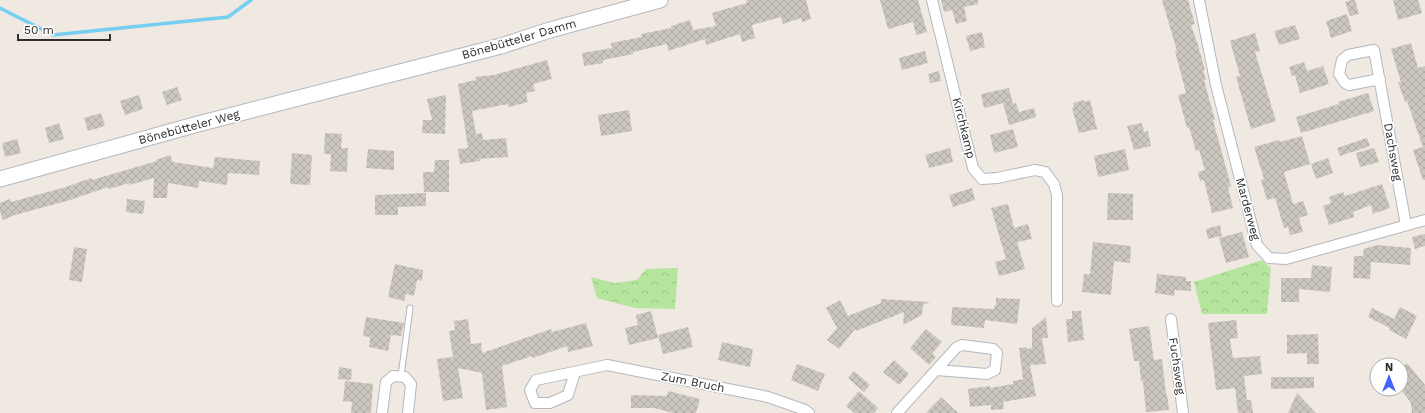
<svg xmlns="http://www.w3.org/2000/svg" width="1425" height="413" font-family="'Work Sans',sans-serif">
<defs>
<pattern id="park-crowns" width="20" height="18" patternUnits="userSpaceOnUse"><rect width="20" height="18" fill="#b6e59e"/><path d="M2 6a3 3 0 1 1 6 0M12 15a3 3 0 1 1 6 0" fill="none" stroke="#9dc588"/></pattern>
<pattern id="building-cross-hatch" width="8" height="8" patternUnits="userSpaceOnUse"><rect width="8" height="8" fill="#cbc7bf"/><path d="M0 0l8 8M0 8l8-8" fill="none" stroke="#afaba4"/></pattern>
</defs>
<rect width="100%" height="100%" fill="#efe9e1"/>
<!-- park -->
<path fill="url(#park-crowns)" d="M1262,260l9,8 -4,46h-65l-8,-32z
M678,268l-3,41 -40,-1 -38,-10 -6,-21 23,6 23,-3 9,-11z"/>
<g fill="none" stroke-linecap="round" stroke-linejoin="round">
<!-- stream -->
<path stroke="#75cff0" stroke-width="3.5" d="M0,8l53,27 175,-18 23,-17"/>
</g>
<!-- building -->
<path fill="url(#building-cross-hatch)" d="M746,0h60l5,19 -9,3 -1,-4 -18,6 -2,-7 -29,8 3,13 -13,4 -2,-8 -34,11 -1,-6 -37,12 -1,-7 -34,8v2l-30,6v3l-19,3 -2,-13 30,-5 -1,-5 31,-6 -1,-3 30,-6v-2l19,-6 3,10 23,-4 -4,-13 35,-10z
M880,0h38l9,32 -11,3 -3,-13 -25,7z
M941,0h37v4l-14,3 3,14 -11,3 -4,-14 -8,2z
M1162,0h26l7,24 -4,1 7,20 7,25h-2l3,10h-2l11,40h-2l18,66 -3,1 5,21 -21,5 -8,-33 -4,1 -2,-9 7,-2 -6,-20 -3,1 -7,-24 -2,1 -9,-33 8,-2 -11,-42h2z
M1352,0h3l4,14 -9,2 -5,-14z
M1393,0h25l4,13 -24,7z
M1347,14l5,17 -21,7 -5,-17z
M1295,25l5,14 -21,6 -5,-14z
M982,32l3,15 -15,4 -4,-15z
M1255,33l5,18 -5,1 21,69 -25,8 -15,-52 4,-1 -10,-35z
M1411,43l7,25 7,-2v114h-2l-10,-30 10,-3 -16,-46 -2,1 -7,-20h3l-10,-33z
M925,51l3,12 -26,7 -3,-12z
M547,60l5,19 -19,5 2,7 -9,2 2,9 -19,5 -1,-3 -36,7 4,23 6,-1 1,7 23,-2 2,19 -29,2 1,2 -20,3 -2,-15 10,-1 -10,-64 18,-4 -1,-3 19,-2z
M1304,62l3,9 16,-5 6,18 -29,9 -5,-18 -3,1 -3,-9z
M939,71l2,10 -11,2 -2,-9z
M177,87l5,13 -15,5 -5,-13z
M1009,88l4,16 3,-1 3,9 15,-4 2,9 -27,8 -6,-22 -19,5 -3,-14z
M1368,93l6,18 -73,22 -5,-16 43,-13 -1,-2z
M139,95l4,14 -18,6 -5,-14z
M446,95l-1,39 -23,-1 1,-13h9l-5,-21z
M1084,100v2l6,-2 7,29 -18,4 -7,-25 2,-1 -1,-4z
M629,110l3,21 -31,5 -3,-21z
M101,113l4,13 -17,5 -4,-13z
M59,123l5,16 -15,4 -4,-15z
M1142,123l2,9 4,-1 3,15 -17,4 -7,-24z
M1013,129l5,18 -24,6 -4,-18z
M325,133l17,1 -1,14h7l-1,24 -17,-1 1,-17h-7z
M1302,136l8,28 -26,8 9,32 10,-3 5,14 -9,3 4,14 -13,3 -2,-8 -4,1 -9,-30 -8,2 -6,-20 3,-1 -10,-32 25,-7 1,2z
M1367,138l3,8 -30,10 -3,-8z
M17,139l4,14 -16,4 -3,-14z
M950,148l3,14 -24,6 -4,-13z
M1374,148l5,14 -19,5 -4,-14z
M368,149l26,2v19l-28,-2z
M1125,149l4,21 -31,7 -4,-21z
M292,153l20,2 -2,30 -20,-1z
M170,155l3,7 40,6 2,-11 45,4 -1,14 -31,-2 -1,12 -28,-4 -1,7 -30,-5 -1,15h-14l1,-20 -25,7v-2l-20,6 -1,-2 -38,13 -55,15 -12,5 -3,-8v-9l10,-4 1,3 55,-15 25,-9 1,2 65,-19 -1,-1z
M1328,158l5,15 -17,6 -5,-15z
M435,160h14v32h-25l-1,-20h11z
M1382,184l8,24 -17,6 -2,-9 -18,7 1,5 -25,8 -6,-19 8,-3 -2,-6 14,-5 2,4z
M972,188l3,12 -22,7 -4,-12z
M426,193v13l-28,1v8h-23v-20z
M1108,193l25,1v26h-26z
M127,199l18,2 -2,13 -17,-2z
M1008,204l6,24 14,-4 4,15 -15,3 8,27 -26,7 -4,-14 11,-3 -15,-51z
M1220,225l2,11 -14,3 -2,-10z
M1242,232l7,25 -23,6 -7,-25z
M1425,234v12l-10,3 -3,-12z
M1093,242l38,4 -1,17 -16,-2 -3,34 -29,-3 2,-18h6z
M1377,245l34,3 -1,17 -39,-3 -1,17 -17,-1 1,-22h9l1,-7z
M74,247l13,2 -5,33 -13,-2z
M395,264l28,6 -1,11 -5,-1 -3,16 -8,-2 -2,7 -16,-4z
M1312,265l20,2 -2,25 -31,-3v13h-18v-24h30z
M1157,274l29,3v4h5v10l-16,-1 -1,6 -19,-3z
M996,298l24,1 -3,25 -32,-4 -1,8 -33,-3 1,-18 42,2 1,-4h1z
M881,299l49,3 -7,3 -1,10 -19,10 1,-13 -48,19 -1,-2 -16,20 -12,-9 10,-12 -11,-20 14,-8 8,16 33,-13z
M1400,307l17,9 -11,23 -17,-9 1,-2 -22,-11 4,-9 22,11z
M651,311l7,27 -29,7 -4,-17 13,-3 -2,-10z
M1072,311h9l3,29 -16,2 -2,-23h6z
M366,317l38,6 -3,13 -10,-1 -3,16 -19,-4 1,-10 -7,-1z
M1046,317l2,21h-6l4,26 -16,1 6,31 -33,6 1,7 -13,1v-5l-21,2 -2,-18 22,-3v2l23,-4v-3l10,-2 -4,-31 8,-1v2l5,-1v-20z
M468,319l3,25 10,-1 1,10 69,-24 1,3 34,-9 7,23 -25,6 -1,-6 -34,12 -1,-2 -30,10 5,41 -21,3 -4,-37 -24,-5 5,30 -20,3 -6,-42 16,-2 -4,-26 6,-1 -1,-9z
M1236,320l2,18 -8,1 3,19 27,-2 2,18 -18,2 3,24h4l2,13h-15l-3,-25 -19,2 -8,-67z
M1149,326l5,34 8,-1 4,35h1l2,16 -23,2 -3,-31h-2l-2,-20h-5l-5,-32z
M688,327l5,20 -30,7 -5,-19z
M926,329l16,13 -10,12 4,3 -7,8 -19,-17z
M1318,334l1,30h-12v-11l-20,1v-19z
M722,342l31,7 -3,18 -32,-7z
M894,360l15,14 -10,11 -16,-13z
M1407,363l18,22v28h-13l-1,-10 -10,-13v-22z
M797,364l28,10 -7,17 -27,-11z
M339,367l13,2 -1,11 -13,-1z
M854,371l16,14 -6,7 -16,-14z
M1271,377h43v11l-43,1z
M345,381l28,3 -2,29h-20l1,-11 -9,-1z
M668,391l32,8 -4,14h-23l-19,-5h-23v-13l36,1z
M859,391l19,17 -4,5h-20l-8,-7z
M1297,393l19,20h-28z
M941,397l17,16h-32z"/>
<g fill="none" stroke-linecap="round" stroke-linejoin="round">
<!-- lane casing -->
<g stroke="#b4b7c1" stroke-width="7">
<path id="lane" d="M401,376l9,-68"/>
</g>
<!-- street casing -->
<g stroke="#b4b7c1" stroke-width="12">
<path id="street" d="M932,0l41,168 9,11 15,-1 38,-8 10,2 9,12 3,11v106
M1199,0l17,85 41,160 12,13 17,1 139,-39
M1380,79l-31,6 -4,-2 -6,-9 3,-14 6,-5 26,-5 32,175
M1171,319l12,94
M575,372l-7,23 -18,8h-15l-5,-13 6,-10 71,-15 161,32 37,13 4,3
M382,413l4,-31 7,-6 12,1 6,7 -3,29
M897,413l59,-65 6,-3 31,4 4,4 -2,17 -8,4 -51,-4"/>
</g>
<!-- secondary casing -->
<g stroke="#b4b7c1" stroke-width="17">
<path id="secondary" d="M0,179l198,-55 303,-78 49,-16 110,-30"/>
</g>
<!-- lane -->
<use href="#lane" stroke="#fff" stroke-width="5"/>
<!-- street -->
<use href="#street" stroke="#fff" stroke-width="10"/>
<!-- secondary -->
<use href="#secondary" stroke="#fff" stroke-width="15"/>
</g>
<g text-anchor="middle" stroke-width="3.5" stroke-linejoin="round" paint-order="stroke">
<!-- street labels -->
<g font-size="12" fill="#2e2e2e" stroke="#fff">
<text transform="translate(519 39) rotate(-16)" y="4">Bönebütteler Damm</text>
<text transform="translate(189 127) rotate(-15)" y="4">Bönebütteler Weg</text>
<text transform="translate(964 128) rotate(76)" y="4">Kirchkamp</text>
<text transform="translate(1393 152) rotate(80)" y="4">Dachsweg</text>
<text transform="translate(1248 209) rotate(75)" y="4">Marderweg</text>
<text transform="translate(1177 366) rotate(82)" y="4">Fuchsweg</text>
<text transform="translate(693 382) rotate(11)" y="4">Zum Bruch</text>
</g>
</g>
<!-- north arrow -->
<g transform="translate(1389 377)"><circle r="19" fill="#ffffff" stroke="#ababab"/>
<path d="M0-3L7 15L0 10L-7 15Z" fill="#4264fb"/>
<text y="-6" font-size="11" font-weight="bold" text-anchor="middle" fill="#2e2e2e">N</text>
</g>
<!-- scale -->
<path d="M18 34v6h92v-6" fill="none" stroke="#2e2e2e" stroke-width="2"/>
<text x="24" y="34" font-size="12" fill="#2e2e2e" stroke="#ffffff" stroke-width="3" paint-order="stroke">50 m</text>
</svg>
